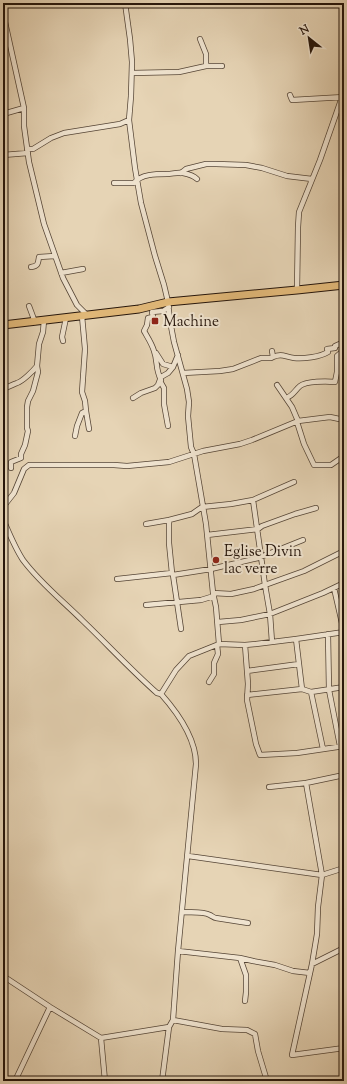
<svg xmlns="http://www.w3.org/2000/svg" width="347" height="1084" font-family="'Sorts Mill Goudy',serif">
<rect width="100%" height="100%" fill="#e6d4b5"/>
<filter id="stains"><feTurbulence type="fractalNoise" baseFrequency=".005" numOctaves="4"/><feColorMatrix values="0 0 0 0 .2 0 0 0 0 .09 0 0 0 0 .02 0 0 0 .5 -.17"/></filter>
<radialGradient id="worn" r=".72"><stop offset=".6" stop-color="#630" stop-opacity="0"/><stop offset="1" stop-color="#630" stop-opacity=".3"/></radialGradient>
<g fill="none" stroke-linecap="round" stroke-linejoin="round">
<!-- minor casing -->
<g stroke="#554536" stroke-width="6">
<path id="minor" d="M125,3l5,36 2,23 -1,34 -2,24 6,48 6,35 14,53 9,29 4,17 2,19 4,21 13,47 2,13 -1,14 3,31 3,7 12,70 7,69 3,14 3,37 -30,12 -13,14 -15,24
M3,13l21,95v18l5,36 15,62 19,54 14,27 10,10
M200,39l6,15v12
M132,73l47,-1 27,-6h16
M290,95l2,5 52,-3
M3,114l21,-6
M27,149h6l18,-11 13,-5 56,-9 9,-4
M3,155l25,-2
M181,173l5,-4 20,-5h10l30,1 16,3 25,8 25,3
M114,183h20c7,-9 22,-9 33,-9 5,0 11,-2 16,-1 5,1 10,2 14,6
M31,267c7,-1 7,-3 8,-10l16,-1
M61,273l22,-4
M297,290l1,-63 1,-15 21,-52 22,-63
M29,306l6,16
M344,309l-1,9 1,5
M82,316l3,33 -3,43 3,9 1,10 3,18
M63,341l-1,-4 4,-19
M156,353l7,11 10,3
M273,357c9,-4 12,0 21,1 9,1 26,-1 34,-6l-1,-3 8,-1v-2l9,-4
M183,373l37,-2 13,-2 28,-11h10l2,-1 -1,-6
M161,380c-6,-12 -3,-18 -7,-29 -2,-7 -6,-13 -10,-20l3,-6 1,-7 5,-1 -1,-5 11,-1 6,-4
M160,381l4,7v16l4,22
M277,385l15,22 6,14
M3,390c5,-4 9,-5 14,-7 6,-2 16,-12 20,-17
M133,398l8,-5 14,-5 3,-3 3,-8 7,-4 5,-6 5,-12
M286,398c7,-2 9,-8 14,-12 6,-5 27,-5 35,-4l2,-10v-16l7,-6
M297,422l7,22 10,21h17l13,-9
M75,436l2,-10 5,-13 4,-2
M11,468v-6l10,-4v-4l4,-9 3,-14 -1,-3v-21l1,-6 5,-10 5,-19 -1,-6 2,-22 4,-12 1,-12
M253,500l12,85 5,29 2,28
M3,507l11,-14 10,-24 5,-4h85l13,1 42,-4 34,-11 37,-7 12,-4 46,-19 32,-4 14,3
M3,519c6,14 12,29 20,41 17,23 40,41 60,61 25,24 48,49 74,72l4,1c16,18 35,44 35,70l-18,187 -5,69 -4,7 -7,54
M169,520v23l3,30 1,2 38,-6 47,-11 45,-18
M146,524l23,-4 23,-6 10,-7 29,-3 22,-4 41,-18
M207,535l51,-6 4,-3 33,-12 21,-6
M173,575l8,54
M117,579l55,-6
M334,588l10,44
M213,593l18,1 23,-5 50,-18 40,-20
M146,605l55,-5 13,-4
M218,622l23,-2 29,-6 53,-21 21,-10
M328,634l1,56 11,56
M296,639l6,50 9,3 12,57
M219,644l26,1 11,-1 40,-5 48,-7
M245,645l3,39 -1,16 9,44 4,11 37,-2 47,-7
M247,671l52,-7
M209,682l5,-8v-11l4,-9 -1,-9
M311,692l33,-5
M247,695l55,-6
M306,783l16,92 -4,32 -1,27 -5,30 -20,91 52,-7
M269,787l37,-4 38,-8
M188,856l134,19 22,-7
M182,912c9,1 20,-1 28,3 2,1 4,3 6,3l32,5
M178,951l62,7 13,3 22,4 18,6 17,2
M240,958l6,17v17l-1,9
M312,964l32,-16
M3,976l47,31 51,31 68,-11
M173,1020l49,9 25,1 8,4 3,17 9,30
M101,1038l4,43
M15,1081l35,-74"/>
</g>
<!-- highway casing -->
<g stroke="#25150b" stroke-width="9">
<path id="highway" d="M3,325l136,-16 29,-7 129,-12 47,-5"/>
</g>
<!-- minor -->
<use href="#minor" stroke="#efe3cf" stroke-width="4.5"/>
<!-- highway -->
<use href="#highway" stroke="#e3ba7a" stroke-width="7"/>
</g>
<!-- markers -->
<g fill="#8f2418" stroke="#efe3cf" stroke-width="1.5">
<rect x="151" y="317" width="8" height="8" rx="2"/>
<circle cx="216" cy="560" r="4"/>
</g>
<g text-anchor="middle" stroke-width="4" stroke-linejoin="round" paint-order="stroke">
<!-- poi labels -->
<g font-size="15" fill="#25150b" stroke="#efe3cf" text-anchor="start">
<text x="163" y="326">Machine</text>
<text x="224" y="556">Eglise Divin<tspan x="224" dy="17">lac verre</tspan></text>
</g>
</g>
<!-- margin -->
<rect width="347" height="1084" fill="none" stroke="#e6d4b5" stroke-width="16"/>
<rect x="4" y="4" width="339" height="1076" fill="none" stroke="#25150b" stroke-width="2"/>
<rect x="8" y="8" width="331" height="1068" fill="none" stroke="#25150b"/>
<!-- north arrow -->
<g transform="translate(309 38) rotate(330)" stroke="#efe3cf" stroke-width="3" paint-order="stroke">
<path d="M0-3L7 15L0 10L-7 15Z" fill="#25150b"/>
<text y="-6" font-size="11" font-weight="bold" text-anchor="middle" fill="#25150b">N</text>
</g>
<rect width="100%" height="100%" filter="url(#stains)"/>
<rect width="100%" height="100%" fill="url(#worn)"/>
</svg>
